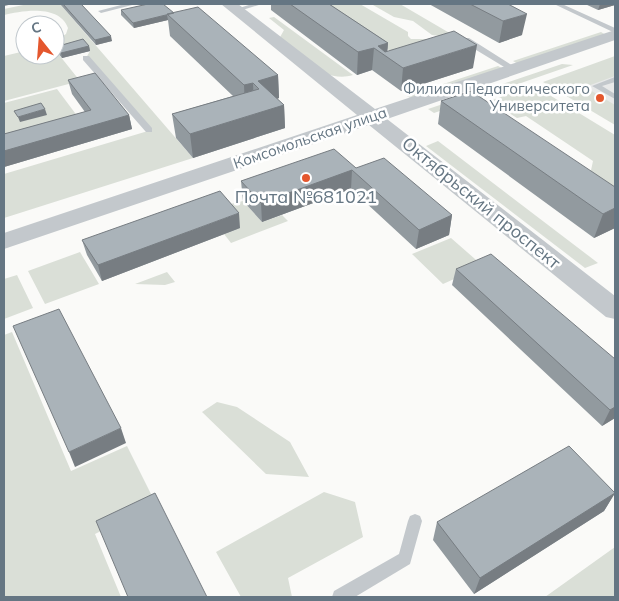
<svg xmlns="http://www.w3.org/2000/svg" width="619" height="601" font-family="Mulish,sans-serif">
<rect width="100%" height="100%" fill="#fafaf8"/>
<!-- built -->
<path fill="#e8e9e9" d="M615,59v57l-61,-35z"/>
<!-- green -->
<path fill="#dadfd7" d="M28,4h32l133,154 -189,60v-44l144,-43 -62,-73 4,-7h-34l24,30 -76,20v-45l21,-5v4h30v-14l11,-7 2,-6c-9,-24 -46,-17 -64,-13v-6z
M332,4h28l48,28v4l3,3h17l-30,17 -73,-48z
M400,4l53,31 -5,2 -16,-2 -19,-14 -19,-4 -21,-12z
M274,17l79,58c-29,9 -53,-20 -74,-36l5,-9 -15,-12z
M601,32l5,3 -88,29 -5,-3z
M615,56v20l-30,11 30,18v20l-72,-43z
M562,64l11,1 -139,48 -6,-4z
M498,66l6,3 -91,31 -6,-4z
M533,85l82,50v57l-25,-17 3,-14 -67,-45 -9,2 -27,-17z
M57,89l24,32 -77,23v-41z
M438,141l160,122 -13,5 -159,-122z
M243,201l19,21 20,-7 6,6 -57,22 -7,-9 16,-6 -18,-22z
M451,238l32,28 -40,18 -31,-30z
M80,252l19,32 -54,20 -17,-33z
M167,272l8,10 -10,3 -30,-1z
M17,275l16,33 -29,11v-40z
M12,332l59,139 56,-25 29,58 -61,30 26,63h-117v-262z
M217,402l20,5 53,35 19,35 -43,-3 -64,-62z
M324,492l31,10 8,35 -75,41 4,19h-51l-25,-45z
M615,547v50h-70z"/>
<g fill="none" stroke-linecap="round" stroke-linejoin="round">
<!-- service -->
<path fill="#c3c8cc" fill-rule="evenodd" d="M125,4h11l-35,9 -3,-2z
M252,4h10l-26,8 -3,-2z
M554,4h8l53,24v5z
M463,38h6l49,31 -7,2 -48,-29z
M83,56h6l63,72v4h-6l-63,-72z
M615,77v5l-13,4 13,8v5l-23,-13z
M415,514l5,2 2,5 -12,43 -55,33h-23l2,-6 65,-37 9,-33 2,-5z"/>
<!-- tertiary -->
<path fill="#c3c8cc" fill-rule="evenodd" d="M221,4h17l137,105 240,-79v10l-228,79 228,177v23l-9,-2 -237,-192 -365,124v-16l353,-118z"/>
</g>
<!-- wall -->
<path fill="#929a9f" d="M60,4h21l31,37 -16,4z
M271,4h58l59,39 -1,8 86,17 -72,23 -29,-21 -15,5 -86,-65z
M429,4h79l14,31 -23,8z
M585,4h30v1l-17,5z
M121,10l53,3 104,62 1,23 -2,1 7,6 1,23 -92,30 -17,-20 -4,-24 61,-18 -63,-60 -2,-16 -34,8 -13,-13z
M55,46h34l1,5 -28,7 -6,-7z
M68,80l61,35 3,14 -128,38v-33l81,-22 -13,-18z
M441,101l174,86v41l-21,10 -156,-114z
M356,168l96,47 -3,20 -33,14 -65,-60 -89,33 -19,-21 -2,-20z
M240,228l-138,53 -15,-26 -5,-15z
M456,269l159,90v59l-13,8 -150,-141z
M615,493l-11,18 -130,83 -41,-54 4,-18z"/>
<!-- shaded-wall -->
<path fill="#777d82" d="M4,4h9l-9,2z
M600,4h15v1l-17,5z
M527,14l-5,21 -23,8 4,-22z
M167,15l1,5 -34,8 -1,-5z
M111,36l1,5 -16,4 -1,-5z
M388,43l-1,14 -9,-11z
M477,45l-4,23 -72,23 2,-23z
M89,46l1,5 -28,7 -1,-5z
M374,48l-2,22 -15,5 1,-23z
M278,75l1,23 -19,6 -1,-15 -1,-8z
M253,83l1,23 -9,2 -1,-23z
M284,105l1,23 -92,30 -3,-24z
M45,109l2,6 -27,7 -2,-5z
M129,115l3,14 -128,38v-16z
M352,170l-1,19 -89,33 -1,-19z
M615,208v20l-21,10 9,-24z
M239,213l1,15 -138,53 -4,-16z
M452,215l-3,20 -33,14 3,-19z
M615,407v11l-13,8 8,-16z
M121,428l5,15 -51,24 -6,-15z
M615,493l-11,18 -130,83 6,-16z"/>
<!-- building -->
<path fill="#aab3b9" stroke="#777d82" d="M63,4h18l30,32 -16,4z
M148,4h15l11,9 -41,10 -12,-13z
M290,4h39l59,39 -10,3 7,6 69,-21 23,14 -74,23 -29,-20 -16,4z
M470,4h38l19,10 -24,7z
M198,7l80,68 -20,6 26,24 -94,29 -18,-20 87,-25 -6,-6 -9,2 -77,-71z
M83,39l6,7 -28,7 -6,-6z
M95,73l34,42 -125,36v-17l87,-24 -23,-30z
M471,91l144,96v21l-12,6 -162,-113z
M41,103l4,6 -27,8 -4,-6z
M334,149l22,19 28,-10 68,57 -33,15 -67,-60 -91,33 -20,-22z
M220,191l19,22 -141,52 -16,-25z
M491,254l124,105v48l-5,3 -154,-141z
M59,309l62,119 -52,24 -56,-126z
M569,446l46,47 -135,85 -43,-56z
M155,493l52,104h-79l-32,-76z"/>
<!-- markers -->
<g fill="#e4572e" stroke="#fff" stroke-width="2">
<circle cx="600" cy="98" r="5"/>
<circle cx="306" cy="178" r="5"/>
</g>
<g text-anchor="middle" stroke-width="5" stroke-linejoin="round" paint-order="stroke">
<!-- far-poi labels -->
<g font-size="15" fill="#657683" stroke="#fff" text-anchor="end">
<text x="590" y="94">Филиал Педагогического<tspan x="590" dy="17">Университета</tspan></text>
</g>
<!-- far-street labels -->
<g font-size="15" fill="#657683" stroke="#fff">
<text transform="translate(310 138) rotate(-19)" y="5">Комсомольская улица</text>
</g>
<!-- poi labels -->
<g font-size="18" fill="#657683" stroke="#fff">
<text x="306" y="203">Почта №681021</text>
</g>
<!-- street labels -->
<g font-size="18" fill="#657683" stroke="#fff">
<text transform="translate(481 203) rotate(39)" y="6">Октябрьский проспект</text>
</g>
</g>
<!-- border -->
<rect width="619" height="601" fill="none" stroke="#657683" stroke-width="10"/>
<!-- north arrow -->
<g transform="translate(40 40) rotate(343)"><circle r="24" fill="#ffffff" stroke="#c1c8cd"/>
<path d="M0-4L9 19L0 12L-9 19Z" fill="#e4572e"/>
<text y="-8" font-size="14" font-weight="bold" text-anchor="middle" fill="#657683">С</text>
</g>
</svg>
